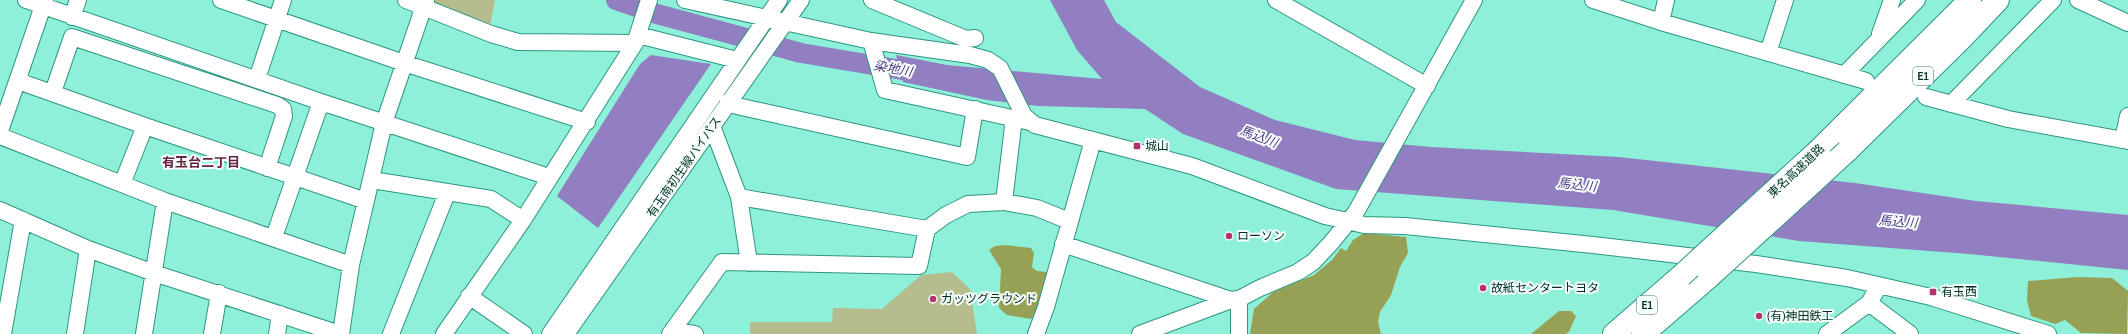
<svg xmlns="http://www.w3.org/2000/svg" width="2128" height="334" font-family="'Archivo Narrow','Noto Sans JP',sans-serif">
<rect width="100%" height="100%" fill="#8ef0d8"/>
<!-- green -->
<path fill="#b5bd8e" d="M431,0h64l-5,27 -59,-21z
M952,272l18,17 7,45h-227v-12h82l1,-14 49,1 39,-34z"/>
<!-- forest -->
<path fill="#96a156" d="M1364,233l42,4 2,16 -8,14 -9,28 -11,17 -2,10 3,12h-131l4,-25 19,-17 41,-17 18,-15 9,-12 5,3 7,-11z
M1006,245l25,3 3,5 -2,14 5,4 10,1c3,17 -5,34 -16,47l-24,-4 -8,-7 2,-39 -12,-19 6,-4z
M2078,277l34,1 16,13 -1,43 -46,-1 -16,-13 -10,4 -24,-8 -4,-16 1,-19z
M1559,311h12l5,5 -7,16 -4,2h-34z"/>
<!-- water -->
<path fill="#917fc2" d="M1050,0h54l12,22 84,65 75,33 80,20 76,7 188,10 236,26 121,18 152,14v55l-159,-16 -170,-13 -186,-31 -277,-21 -153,-55 -38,-25 -107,-3 -51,-6 -84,-18 -7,-27 51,10 155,14 -25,-29z
M651,55l60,9 -113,164 -41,-32 83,-132z"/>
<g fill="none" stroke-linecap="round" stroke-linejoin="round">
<!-- river -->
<path stroke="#917fc2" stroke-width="20" d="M616,0l41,14 144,39 125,21"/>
<!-- minor casing -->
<g stroke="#2d9681" stroke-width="18">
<path id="minor" d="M26,0l295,102 228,75
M221,0l183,63 183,59
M406,0l85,34 27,8 117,1
M685,0l186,41 99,14 18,5 12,8 24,48 11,9 157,41 133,50 22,5 17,4 41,1 188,19 163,19 91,14 84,19 117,37
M872,0l94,39 9,-1
M1276,0l151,86
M1593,0l68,22 205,59
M2078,0l50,23
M72,17l6,-17
M1661,22l5,-22
M1880,34l12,-34
M638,35l99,25
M871,41l14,49 145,32
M1768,53l17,-53
M1844,75l73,-75
M257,79l26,-79
M18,81l127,45 221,75
M53,92l19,-55 205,68 6,4 1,7 -17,52
M1926,97l82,22 120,22
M728,102l9,4 230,51 8,-48
M1951,104l102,-104
M712,126l27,71 10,66
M0,131l45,-131
M0,136l165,65 186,64
M2123,140l5,-24
M372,180l119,19 32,21
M122,184l23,-58
M739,197l188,32
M1004,202l10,-84
M0,210l88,39 66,24 186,61
M274,237l47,-135
M1063,244l168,56
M1879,286l-10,17 41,31
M469,296l55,38
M673,330l22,4
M3,334l20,-114
M75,334l13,-85
M144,334l21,-133
M212,334l7,-41
M277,334l3,-20
M341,334l10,-69 33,-142 42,-123
M391,334l56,-141
M444,334l79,-114 112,-177 14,-43
M550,334l229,-334
M566,334l235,-334
M670,334l52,-72 197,4 8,-37 19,-14 22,-11 36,-2 33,6 32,13
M1036,334l10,-27 47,-167
M1140,334l91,-34 8,-1 21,-11 38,-16 15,-10 18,-19 25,-31 118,-212
M1239,334v-35
M1827,334l42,-31"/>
</g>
<!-- highway casing -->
<g stroke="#2d9681" stroke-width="24">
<path id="highway" d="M1819,150l151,-150
M1847,151l114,-112 37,-39
M1614,334l67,-58
M1643,334l66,-57"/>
</g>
<!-- minor -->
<use href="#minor" stroke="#fff" stroke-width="16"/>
<!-- highway -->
<use href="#highway" stroke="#fff" stroke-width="22"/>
<!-- highway-bridge casing -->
<g stroke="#2d9681" stroke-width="24" stroke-linecap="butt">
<path id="highway-bridge" d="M1681,276l138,-126
M1709,277l138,-126"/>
</g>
<!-- highway-bridge -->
<use href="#highway-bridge" stroke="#fff" stroke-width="22"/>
</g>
<!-- markers -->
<g fill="#b73070" stroke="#f5fefb" stroke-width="1.5">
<rect x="1133" y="142" width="8" height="8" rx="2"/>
<circle cx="1229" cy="236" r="4"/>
<circle cx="1483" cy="288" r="4"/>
<rect x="1929" y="288" width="8" height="8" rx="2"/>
<circle cx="933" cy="299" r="4"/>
<circle cx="1759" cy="316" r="4"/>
</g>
<g text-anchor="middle" stroke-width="4" stroke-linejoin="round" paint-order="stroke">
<!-- shield labels -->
<g fill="#f5fefb" stroke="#4a6c64" stroke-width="1">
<rect x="1913" y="67" width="20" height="18" rx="3"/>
<rect x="1637" y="296" width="20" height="18" rx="3"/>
</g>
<g font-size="11" font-weight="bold" fill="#002d24">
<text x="1923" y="80">E1</text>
<text x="1647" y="309">E1</text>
</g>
<!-- poi labels -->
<g font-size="12" fill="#002d24" stroke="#f5fefb" text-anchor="start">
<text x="1145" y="150">城山</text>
<text x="1237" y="240">ローソン</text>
<text x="1491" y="292">故紙センタートヨタ</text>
<text x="1941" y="296">有玉西</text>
<text x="941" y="303">ガッツグラウンド</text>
<text x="1767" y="320">(有)神田鉄工</text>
</g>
<!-- street labels -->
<g font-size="12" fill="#002d24" stroke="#f5fefb">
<text transform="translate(684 167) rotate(-55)" y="4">有玉南初生線バイパス</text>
<text transform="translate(1796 171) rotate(-43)" y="4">東名高速道路</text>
</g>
<!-- water labels -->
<g font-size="13" font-style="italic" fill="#533688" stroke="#f5fefb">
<text transform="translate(893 68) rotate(10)" y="5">染地川</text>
<text transform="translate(1259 136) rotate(21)" y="5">馬込川</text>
<text transform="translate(1577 184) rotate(6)" y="5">馬込川</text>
<text transform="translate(1898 221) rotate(5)" y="5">馬込川</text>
</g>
<!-- neighbourhood labels -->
<g font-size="13" font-weight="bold" fill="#672542" stroke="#f5fefb">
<text x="201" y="167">有玉台二丁目</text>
</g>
</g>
</svg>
